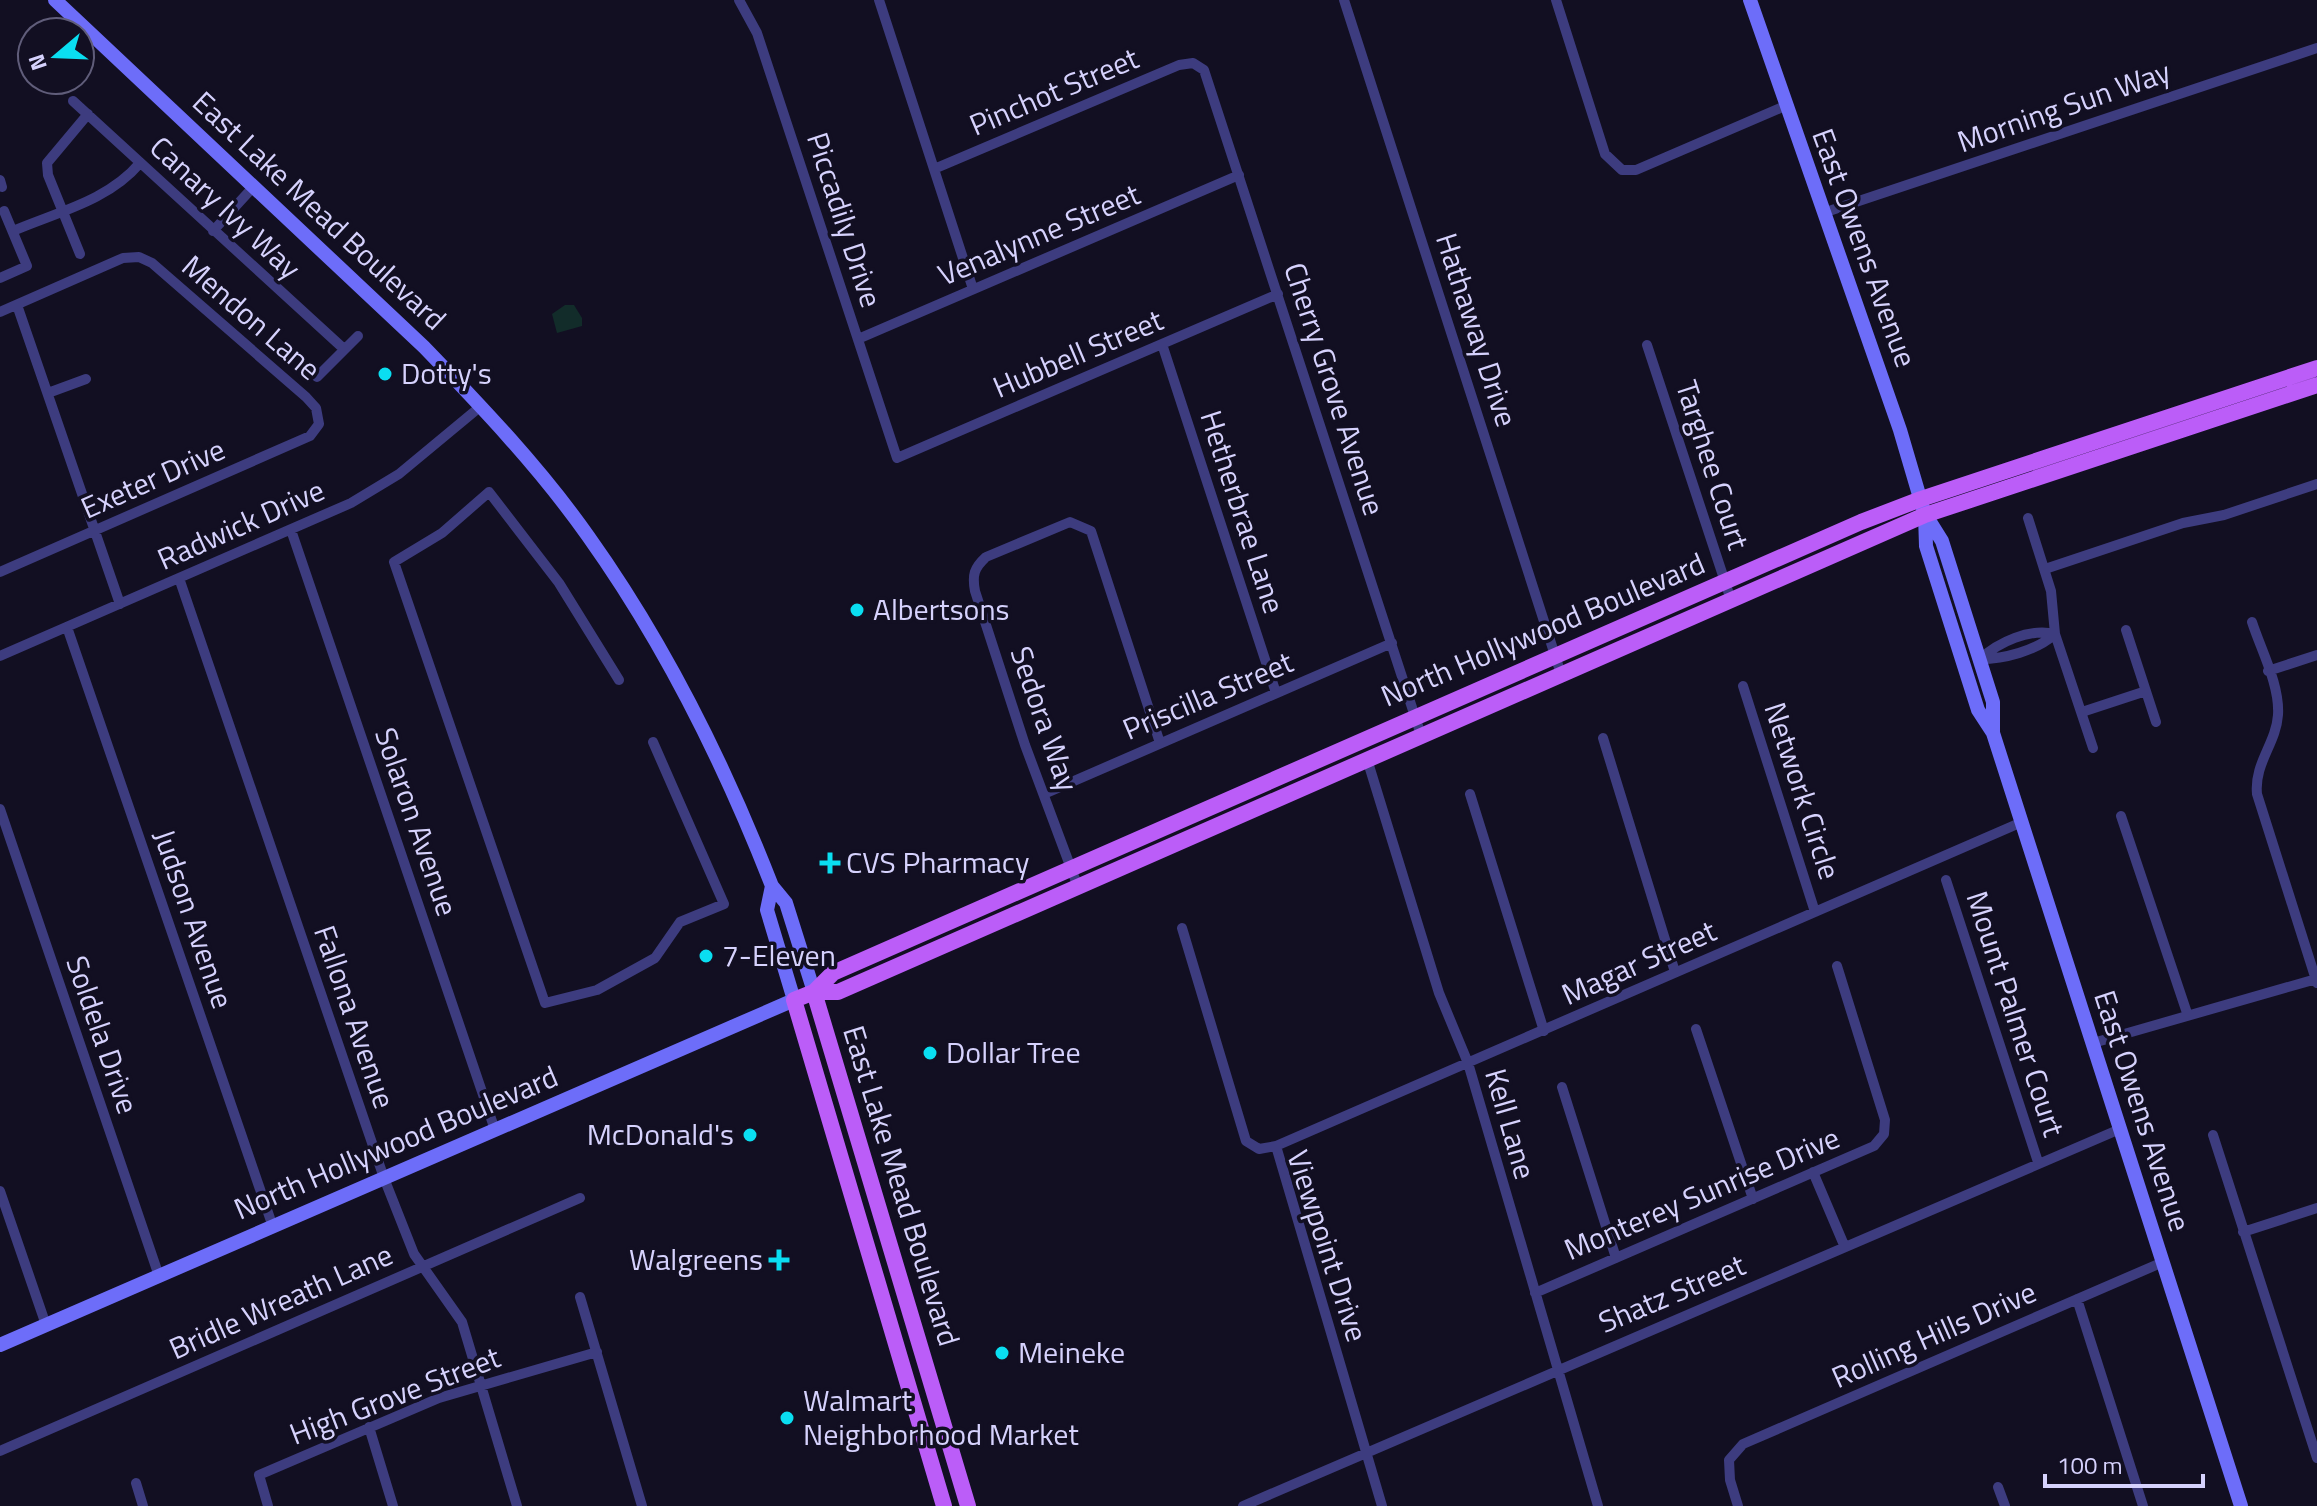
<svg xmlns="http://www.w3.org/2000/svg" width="2317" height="1506" font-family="'Titillium Web',sans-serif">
<rect width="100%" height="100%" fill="#120f22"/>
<!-- green -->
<path fill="#122c2a" d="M565,305h9l8,13v8l-25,7 -5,-19z"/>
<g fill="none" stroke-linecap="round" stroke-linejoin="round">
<!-- street -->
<path stroke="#3d3c7f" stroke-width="10" d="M739,0l18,33 140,425 381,-164
M879,0l94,289
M1344,0l217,674
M1556,0l49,154 17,16h14l149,-64
M73,101l271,248
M934,169l245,-104 14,-2 11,7 217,665
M0,180l2,7
M1826,212l491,-164
M13,231c44,-19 95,-30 127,-68
M213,231l41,-45
M80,254l-32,-79 -1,-12 41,-49
M0,278l27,-12 -23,-55
M17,305l103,299
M0,312l123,-54 16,-1 13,6 154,134 10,11 3,16 -9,12 -310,136
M858,339l381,-164
M1162,344l114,349
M1647,345l84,255
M317,377l41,-41
M48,393l38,-14
M2028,518l23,73 4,43 38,114
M291,530l204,600
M2045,569l138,-46 41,-8 93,-31
M179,578l205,600 30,76 48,68 55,184
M2252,622c9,28 28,63 26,93 -2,29 -24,48 -21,79l60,189
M67,627l206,600
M2126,630l30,92
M0,656l351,-153 48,-29 82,-68
M1980,659c19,-17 49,-31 75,-25
M1980,659c24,0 56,-8 75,-25
M2268,671l49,-16
M619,680l-60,-97 -70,-91 -47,41 -48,29 151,441 52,-13 58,-32 25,-36 44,-18 -71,-162
M1743,686l72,226
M2082,712l64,-21
M1603,738l72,234
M1367,759l72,234 29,70 130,443
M1044,794l348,-151
M1470,794l74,237
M0,809l159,467
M2121,816l66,197
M1946,880l92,282
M1078,887l-53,-142 -50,-154c-3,-16 -1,-23 11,-34l84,-35 21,9 69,212
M1182,928l64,213 13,8 17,-3 106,360
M1696,1029l57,170
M2093,1043l223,-64
M1562,1087l54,171
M2213,1135l104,323
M1276,1146l746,-324
M1813,1172l31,73
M0,1191l46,134
M2243,1232l74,-24
M1535,1293l339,-147 10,-12 1,-14 -48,-154
M580,1297l62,209
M2077,1299l66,207
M369,1427l24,79
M0,1451l580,-253
M136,1483l7,23
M1998,1487l7,19
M268,1506l-9,-31 180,-77 158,-46
M1243,1506l877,-377
M1738,1506l-8,-26 -1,-20 14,-16 420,-182"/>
<!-- secondary -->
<path stroke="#6d6df9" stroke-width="14" d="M55,0l369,347c58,60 116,121 164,189 77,108 136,227 184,350l14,17 28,89
M1750,0l150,430 25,85 1,31 52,164 15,23 248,773
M1927,517l15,24 51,161v30
M0,1345l794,-345 -27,-90 5,-24"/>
<!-- primary -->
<path stroke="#bb5df8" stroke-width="16" d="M814,992l19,-19 1028,-451 60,-23 396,-131
M814,992l154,514
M944,1506l-150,-506 20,-8h24l1087,-477 392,-130"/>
</g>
<!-- markers -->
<g fill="#0adef1" stroke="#120f22" stroke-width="3">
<circle cx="385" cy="374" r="8"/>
<circle cx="857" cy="610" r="8"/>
<path d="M826 851h8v8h8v8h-8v8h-8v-8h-8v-8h8z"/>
<circle cx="706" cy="956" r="8"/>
<circle cx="930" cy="1053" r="8"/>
<circle cx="750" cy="1135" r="8"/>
<path d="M775 1248h8v8h8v8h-8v8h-8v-8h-8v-8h8z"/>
<circle cx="1002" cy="1353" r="8"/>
<circle cx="787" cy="1418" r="8"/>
</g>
<g text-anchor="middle" stroke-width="7" stroke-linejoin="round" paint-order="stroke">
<!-- street labels -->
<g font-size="30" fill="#d6d2fd" stroke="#120f22">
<text transform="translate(1054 92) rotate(-23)" y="10">Pinchot Street</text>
<text transform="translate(2064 107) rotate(-19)" y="10">Morning Sun Way</text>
<text transform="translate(225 208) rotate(43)" y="10">Canary Ivy Way</text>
<text transform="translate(319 211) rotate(43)" y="10">East Lake Mead Boulevard</text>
<text transform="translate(844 220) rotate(72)" y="10">Piccadily Drive</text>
<text transform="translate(1039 235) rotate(-23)" y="10">Venalynne Street</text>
<text transform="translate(1864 248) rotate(70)" y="10">East Owens Avenue</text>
<text transform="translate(251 318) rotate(41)" y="10">Mendon Lane</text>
<text transform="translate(1476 330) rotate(72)" y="10">Hathaway Drive</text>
<text transform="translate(1078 354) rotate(-23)" y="10">Hubbell Street</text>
<text transform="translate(1334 389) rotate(72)" y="10">Cherry Grove Avenue</text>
<text transform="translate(1712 465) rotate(72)" y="10">Targhee Court</text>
<text transform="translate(153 479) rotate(-24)" y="10">Exeter Drive</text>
<text transform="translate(1242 512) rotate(72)" y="10">Hetherbrae Lane</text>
<text transform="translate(241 525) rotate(-24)" y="10">Radwick Drive</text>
<text transform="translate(1543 630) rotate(-23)" y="10">North Hollywood Boulevard</text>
<text transform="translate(1208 696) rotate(-23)" y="10">Priscilla Street</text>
<text transform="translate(1044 719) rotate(71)" y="10">Sedora Way</text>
<text transform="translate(1802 791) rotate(72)" y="10">Network Circle</text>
<text transform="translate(416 822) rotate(71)" y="10">Solaron Avenue</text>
<text transform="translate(193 919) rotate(71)" y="10">Judson Avenue</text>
<text transform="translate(1639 963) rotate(-24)" y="10">Magar Street</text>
<text transform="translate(2015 1014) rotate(72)" y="10">Mount Palmer Court</text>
<text transform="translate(354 1017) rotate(71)" y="10">Fallona Avenue</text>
<text transform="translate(102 1035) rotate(71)" y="10">Soldela Drive</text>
<text transform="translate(2142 1111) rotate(72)" y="10">East Owens Avenue</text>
<text transform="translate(1510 1124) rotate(74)" y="10">Kell Lane</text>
<text transform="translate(396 1143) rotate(-23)" y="10">North Hollywood Boulevard</text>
<text transform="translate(901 1186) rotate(73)" y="10">East Lake Mead Boulevard</text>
<text transform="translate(1702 1194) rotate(-23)" y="10">Monterey Sunrise Drive</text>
<text transform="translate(1327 1246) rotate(72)" y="10">Viewpoint Drive</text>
<text transform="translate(1672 1294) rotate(-23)" y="10">Shatz Street</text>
<text transform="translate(281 1302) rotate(-24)" y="10">Bridle Wreath Lane</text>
<text transform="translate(1934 1335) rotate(-24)" y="10">Rolling Hills Drive</text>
<text transform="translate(395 1396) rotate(-21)" y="10">High Grove Street</text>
</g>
<!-- poi labels -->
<g font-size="30" fill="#d6d2fd" stroke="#120f22" text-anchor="start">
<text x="401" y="384">Dotty's</text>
<text x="873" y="620">Albertsons</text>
<text x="846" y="873">CVS Pharmacy</text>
<text x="722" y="966">7-Eleven</text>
<text x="946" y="1063">Dollar Tree</text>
<text x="734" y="1145" text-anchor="end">McDonald's</text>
<text x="763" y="1270" text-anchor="end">Walgreens</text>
<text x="1018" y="1363">Meineke</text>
<text x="803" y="1411">Walmart<tspan x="803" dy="34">Neighborhood Market</tspan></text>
</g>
</g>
<!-- north arrow -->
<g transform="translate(56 56) rotate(251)"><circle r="38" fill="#120f22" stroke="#605d7a" stroke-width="2"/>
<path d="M0-6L14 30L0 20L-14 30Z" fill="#0adef1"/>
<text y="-12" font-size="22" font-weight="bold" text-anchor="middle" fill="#d6d2fd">N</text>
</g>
<!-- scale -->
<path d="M2045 1474v12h158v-12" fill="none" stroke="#d6d2fd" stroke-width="4"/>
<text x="2057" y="1474" font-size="24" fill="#d6d2fd" stroke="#120f22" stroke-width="6" paint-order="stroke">100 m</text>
</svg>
